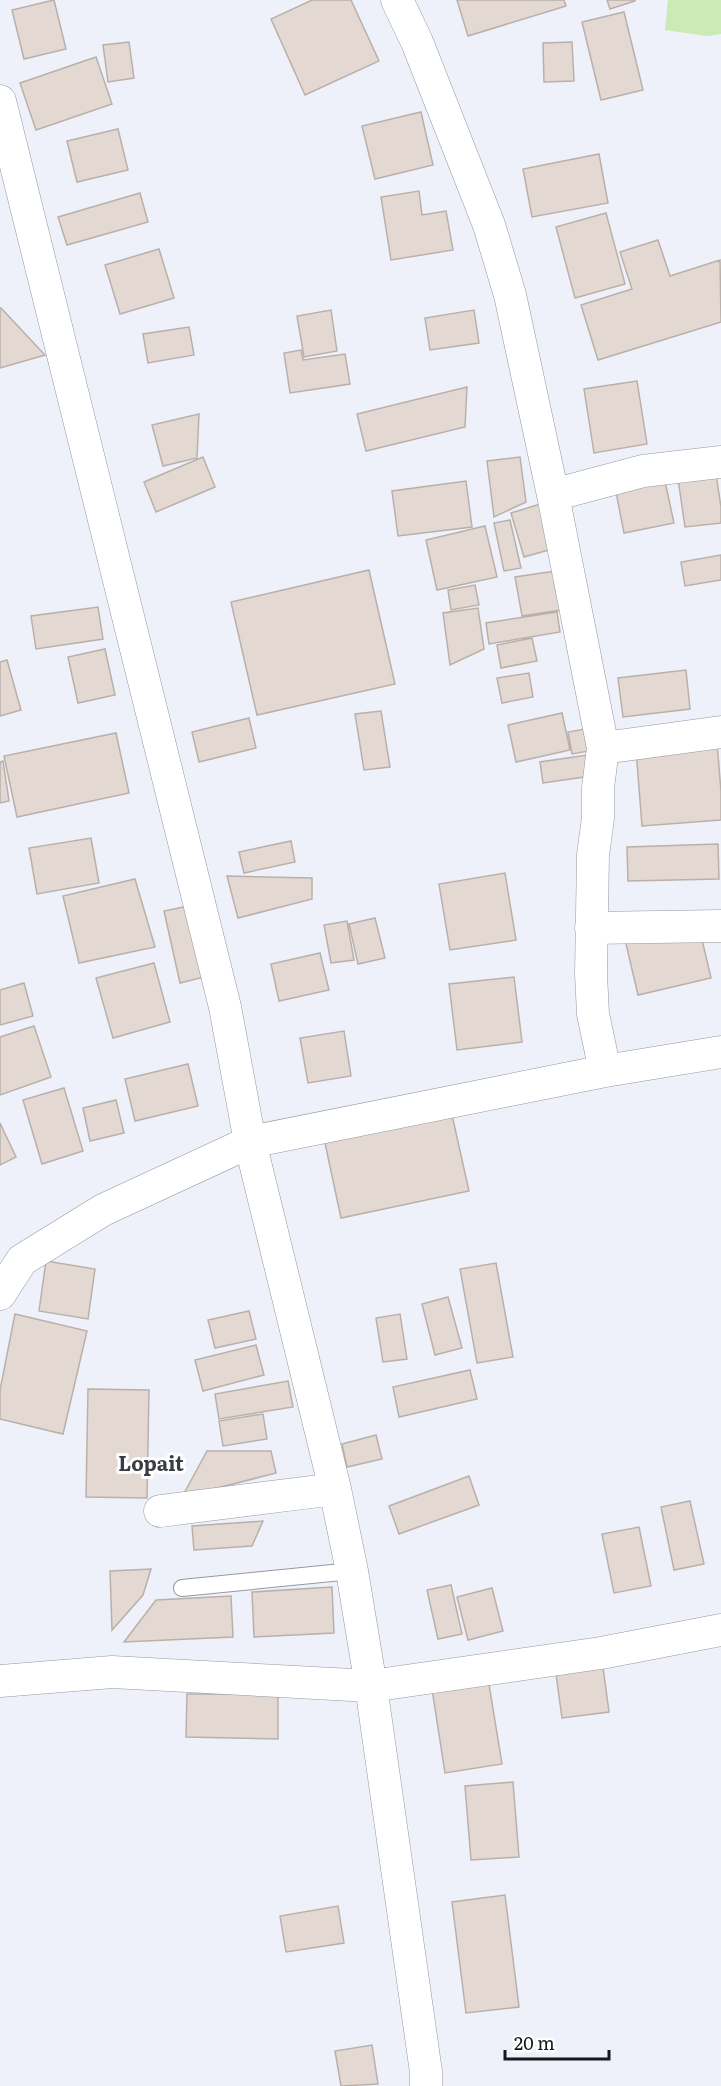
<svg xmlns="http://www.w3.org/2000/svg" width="721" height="2086" font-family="Literata,serif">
<rect width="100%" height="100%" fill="#eef0fa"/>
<!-- green -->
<path fill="#cbeab5" d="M668,0h53v34l-14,2 -42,-6z"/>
<!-- building -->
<path fill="#e3d9d2" stroke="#bab0aa" stroke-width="1.5" d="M54,0l12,49 -42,10 -12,-49z
M312,0h39l28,61 -74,34 -34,-76z
M457,0h107l2,6 -98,30z
M607,0h28v1l-25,8z
M624,12l19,78 -42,10 -19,-78z
M129,42l5,36 -26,4 -5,-37z
M572,42l2,39 -30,1 -1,-39z
M96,57l16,47 -76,26 -16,-47z
M421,112l12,53 -58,14 -13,-53z
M118,129l10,41 -51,12 -10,-41z
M599,154l9,49 -76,14 -9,-48z
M419,191l3,24 24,-4 7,39 -62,10 -10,-63z
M140,193l8,29 -81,23 -9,-28z
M606,213l19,71 -50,14 -19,-71z
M658,240l12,36 50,-16 1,62 -123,38 -17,-55 51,-16 -12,-37z
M159,249l15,49 -54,16 -15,-49z
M0,308h1l44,47 -45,13z
M331,310l6,41 -33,6 -7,-41z
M474,310l5,33 -49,7 -5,-32z
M189,327l5,28 -46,8 -5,-29z
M301,350l2,10 42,-6 5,30 -60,9 -6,-40z
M637,381l10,63 -53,9 -10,-64z
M467,387l-2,40 -99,24 -9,-37z
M199,414l-2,44 -34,8 -11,-41z
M203,457l12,30 -59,25 -12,-30z
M520,457l6,45 -32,15 -7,-56z
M663,472l11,51 -50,10 -10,-51z
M716,474l5,33v16l-36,4 -7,-48z
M466,481l6,46 -74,9 -6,-45z
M547,502l12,45 -35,10 -13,-44z
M510,520l11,48 -17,3 -10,-48z
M485,526l12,51 -60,13 -11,-50z
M721,555v25l-36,6 -4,-24z
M369,570l26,114 -138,31 -26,-113z
M555,571l6,39 -39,6 -7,-39z
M475,585l4,20 -28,5 -3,-20z
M98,607l5,32 -67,10 -5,-33z
M478,608l6,41 -34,16 -7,-52z
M557,612l3,20 -71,12 -3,-21z
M532,638l5,23 -36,7 -4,-23z
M105,649l10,46 -37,8 -10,-46z
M7,660l14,50 -21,6v-54z
M686,670l4,39 -67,8 -5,-39z
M529,673l4,24 -31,6 -5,-25z
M381,711l9,56 -26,3 -9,-56z
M562,713l8,37 -54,12 -8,-37z
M249,718l7,30 -57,14 -7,-30z
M585,729l4,22 -17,3 -4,-22z
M116,733l13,60 -112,24 -13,-61z
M717,743l4,48v29l-79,6 -6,-76z
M587,755l4,21 -48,7 -3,-21z
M3,761l6,40 -9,2v-41z
M91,838l8,45 -62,11 -8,-46z
M291,841l4,21 -51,11 -5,-21z
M718,844l1,35 -91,2 -1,-34z
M505,873l11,67 -66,10 -11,-66z
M227,876l85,2v21l-74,19z
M135,879l20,68 -76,16 -16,-67z
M193,905l15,71 -28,7 -16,-72z
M696,914l15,64 -73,17 -15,-64z
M375,918l10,40 -27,6 -9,-40z
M347,921l7,39 -23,3 -7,-38z
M320,953l9,37 -50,11 -8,-37z
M154,963l16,59 -57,16 -17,-60z
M514,977l8,65 -65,8 -8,-66z
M24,983l9,33 -33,9v-35z
M34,1026l17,51 -51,18v-58z
M344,1031l7,45 -43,7 -8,-45z
M188,1064l10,42 -63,15 -10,-42z
M64,1088l19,63 -41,13 -19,-64z
M116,1100l8,33 -34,8 -7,-33z
M452,1115l17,76 -128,27 -16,-75z
M0,1123l16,34 -16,8z
M46,1261l49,8 -7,50 -49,-8z
M496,1263l17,94 -36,6 -17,-94z
M448,1297l14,51 -27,7 -13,-51z
M249,1311l7,28 -41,9 -7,-28z
M15,1314l72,17 -24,103 -63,-15v-29z
M400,1314l7,45 -24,3 -7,-44z
M256,1345l8,30 -61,16 -8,-31z
M470,1370l7,29 -78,18 -6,-30z
M288,1381l5,26 -74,12 -4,-25z
M88,1389l61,1 -2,108 -61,-1z
M263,1414l4,25 -44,7 -4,-25z
M376,1435l6,24 -35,8 -5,-23z
M207,1451h64l5,22 -94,24z
M469,1476l10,29 -80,29 -10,-28z
M690,1501l14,63 -30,6 -13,-63z
M263,1521l-11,25 -58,4 -2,-24z
M639,1527l12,59 -37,7 -12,-59z
M151,1569l-8,26 -31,35 -2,-59z
M451,1585l11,49 -24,5 -11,-49z
M332,1587l2,46 -80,4 -2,-45z
M492,1588l11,43 -35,9 -11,-43z
M231,1596l2,41 -109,5 32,-42z
M486,1666l16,98 -57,9 -15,-97z
M603,1667l6,45 -47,6 -6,-44z
M187,1694h91v45l-92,-2z
M513,1782l6,75 -48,3 -6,-74z
M505,1895l14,112 -53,6 -14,-111z
M338,1906l6,37 -58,9 -6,-36z
M372,2045l6,39 -37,2 -6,-35z"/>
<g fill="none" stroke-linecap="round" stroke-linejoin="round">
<!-- lane casing -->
<g stroke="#9698a2" stroke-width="18">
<path id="lane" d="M182,1588l170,-17"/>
</g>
<!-- street casing -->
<g stroke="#9698a2" stroke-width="33">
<path id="street" d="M397,0l20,42 72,183 21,70 43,200 90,-24 78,-9
M0,101l225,906 25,135 85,347 17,82 19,115 55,386v14
M603,748l118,-16
M591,928l130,-2
M605,1071l116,-19
M0,1294l22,-34 81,-50 147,-68 355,-71 -12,-57 -2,-40 2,-119 5,-37v-30l5,-40 -50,-253
M160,1511l175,-22
M0,1681l112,-9 259,14 230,-33 120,-23"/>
</g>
<!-- lane -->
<use href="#lane" stroke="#fff" stroke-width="16"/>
<!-- street -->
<use href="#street" stroke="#fff" stroke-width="32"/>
</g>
<g text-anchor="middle" stroke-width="6" stroke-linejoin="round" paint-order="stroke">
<!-- quarter labels -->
<g font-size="20" font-weight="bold" fill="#3a3c44" stroke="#fff">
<text x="151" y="1471">Lopait</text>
</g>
</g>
<!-- scale -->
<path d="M505 2050v9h104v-9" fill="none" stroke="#17181b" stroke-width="3"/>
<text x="514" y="2050" font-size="18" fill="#17181b" stroke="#ffffff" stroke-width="4.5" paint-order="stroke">20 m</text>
</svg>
